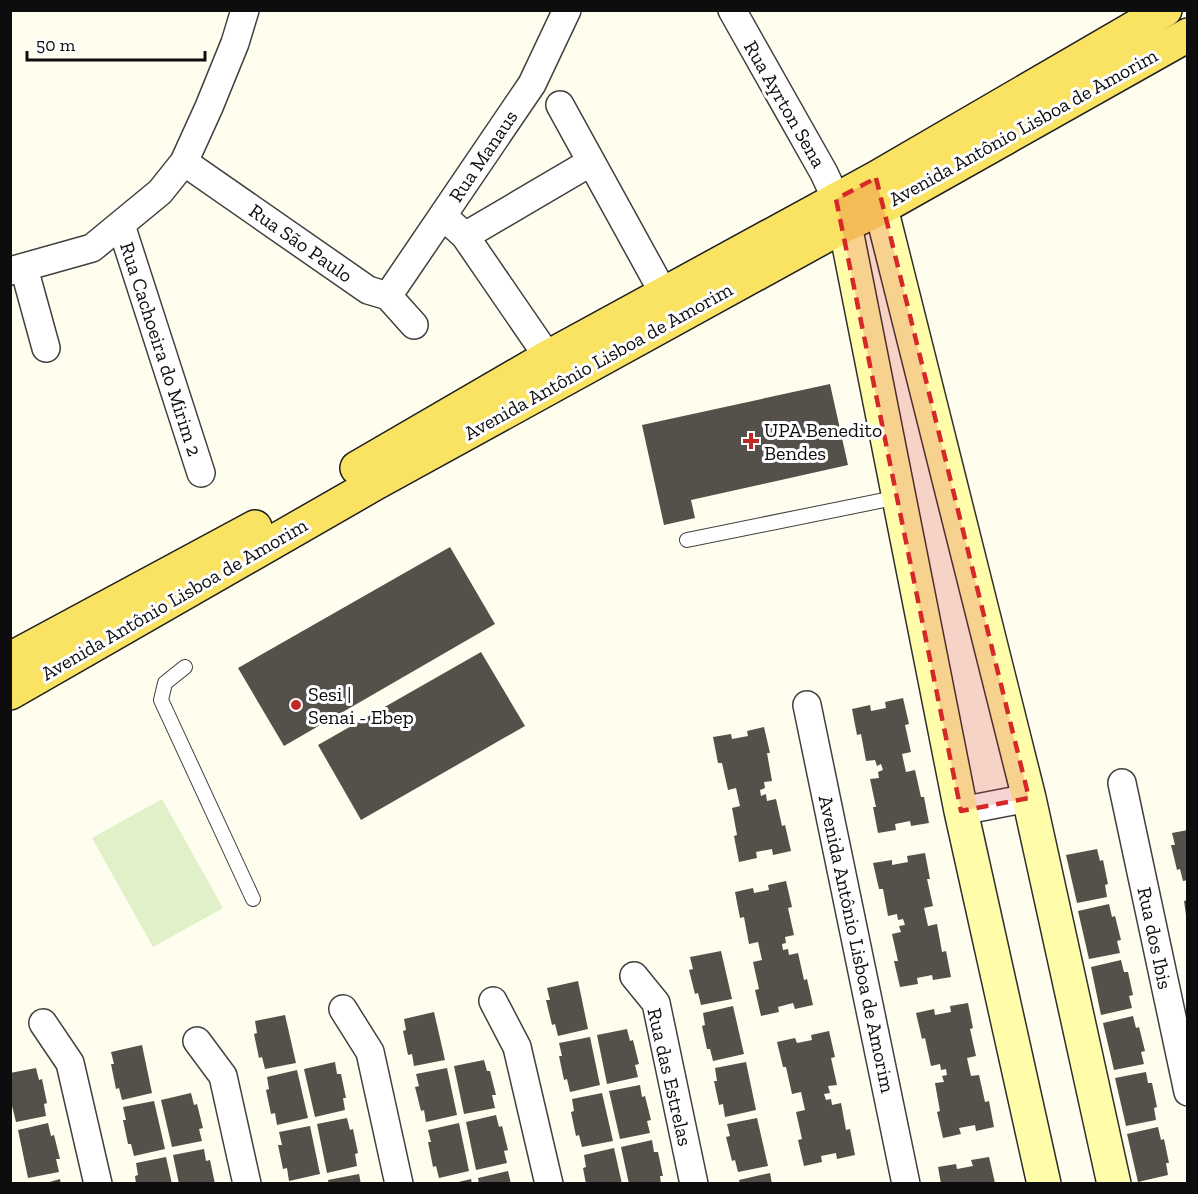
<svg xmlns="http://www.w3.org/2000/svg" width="1198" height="1194" font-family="'Zilla Slab',serif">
<rect width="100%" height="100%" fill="#fffdee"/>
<!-- pitch -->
<path fill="#e0f1c9" d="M162,799l61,109 -70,39 -61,-109z"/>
<!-- building -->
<path fill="#56504a" d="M830,384l18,81 -157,35 4,18 -31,7 -22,-100z
M450,547l45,77 -211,122 -46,-78z
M481,652l44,74 -164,94 -43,-75z
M903,698l6,26 -4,1 6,27 -9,2 4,18 9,-2 6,27h3l5,26 -18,3 -1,-5 -15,3 1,6 -18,3 -5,-26h3l-6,-28 9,-1 -1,-6 5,-2 -2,-6 -4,2 -2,-6 -9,1 -5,-27 -4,1 -5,-26 18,-4 1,6 15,-3 -1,-6z
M764,727l6,26h-3l5,28 -8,1 1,6 -5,2 1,6 5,-2 1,7 9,-2 6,27 3,-1 6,26 -18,4 -1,-6 -16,3 1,6 -18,4 -5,-26 3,-1 -5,-27 8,-2 -4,-18 -8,2 -6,-27h-4l-5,-26 18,-3 1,5 16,-3 -1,-5z
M1188,830v50l-5,1 -3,-12 -3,1 -6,-25h4l-3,-12z
M1097,849l3,12 3,-1 5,24 -3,1 2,12 -30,6 -11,-48z
M925,853l5,26h-3l6,27 -9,2 4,18 9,-2 5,28 4,-1 5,26 -18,3 -1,-5 -15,3 1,6 -18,3 -6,-26h4l-6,-27 9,-2 -2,-6 6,-1 -2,-6 -5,1 -1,-6 -9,2 -5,-27h-4l-6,-26 19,-3v5l16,-3 -1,-6z
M786,881l6,26 -4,1 6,27 -9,2 1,6 -4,1 1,6 5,-1 1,6 9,-2 6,27 3,-1 6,26 -18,4 -2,-6 -15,4 1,5 -18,4 -6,-26 4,-1 -6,-27 9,-2 -4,-18 -9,2 -5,-27 -4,1 -5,-26 18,-4 1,5 15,-3 -1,-5z
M1188,900v15h-2l-2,-14z
M1109,904l3,13 3,-1 6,24 -4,1 3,12 -31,6 -11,-48z
M721,951l11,48 -31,6 -3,-12 -3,1 -6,-24 4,-1 -3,-12z
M1121,960l3,12h4l5,23 -4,1 3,12 -31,7 -10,-48z
M578,981l10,48 -30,7 -3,-12 -3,1 -6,-25h4l-3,-12z
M968,1003l5,25 -3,1 6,27 -9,2 4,18 8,-1 6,27 4,-1 5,26 -18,4 -1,-6 -16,3 2,6 -18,4 -6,-26 3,-1 -5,-28 9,-1 -2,-6 5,-1 -1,-6 -5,1 -1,-6 -9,2 -6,-28 -3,1 -6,-26 18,-4 1,6 16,-3 -1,-6z
M733,1006l11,48 -31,7 -3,-12h-3l-5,-23 3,-1 -2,-12z
M434,1012l11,48 -31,6 -2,-12 -4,1 -5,-24 3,-1 -2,-11z
M285,1015l11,48 -31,6 -3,-12 -3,1 -5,-24 3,-1 -2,-12z
M1133,1016l3,12 3,-1 6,24 -4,1 3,12 -30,6 -11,-47z
M627,1029l3,12 3,-1 6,24 -4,1 3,12 -31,7 -10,-49z
M829,1031l6,26 -4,1 6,27 -9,1 2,7 -6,1 2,6 5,-1 1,6 9,-2 5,27 4,-1 5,26 -18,4 -1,-6 -15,3 1,6 -18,4 -6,-26 4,-1 -6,-27 9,-2 -4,-18 -9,2 -6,-27h-3l-6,-25 18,-4 2,5 15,-3 -1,-5z
M590,1037l10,48 -30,7 -3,-13 -3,1 -5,-24h3l-3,-13z
M142,1045l10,48 -30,7 -3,-12 -3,1 -5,-25h3l-3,-12z
M484,1060l3,11h3l6,24h-4l3,13 -31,6 -10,-48z
M335,1062l2,12h4l5,24h-3l2,12 -30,7 -11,-48z
M746,1062l10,48 -31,7 -2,-13 -4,1 -5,-24h3l-2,-13z
M36,1068l3,12 3,-1 5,24 -3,1 2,12 -30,6 -6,-24v-25z
M447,1068l10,47 -31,7 -2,-12 -3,1 -6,-24 4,-1 -3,-12z
M297,1070l11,48 -31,7 -2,-12 -4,1 -5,-24 3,-1 -2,-12z
M1146,1072l2,11h4l5,24 -3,1 2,12 -30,6 -11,-48z
M640,1085l2,12 3,-1 6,24 -4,1 3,12 -30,6 -11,-48z
M191,1093l3,12 3,-1 6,24 -4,1 3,12 -30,6 -11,-47z
M602,1093l11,48 -31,6 -3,-12 -3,1 -5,-24 3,-1 -2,-12z
M154,1101l11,48 -31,7 -3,-12h-3l-5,-24h3l-3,-13z
M496,1115l3,12 3,-1 6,24 -4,1 3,12 -31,7 -10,-48z
M347,1118l3,12 3,-1 5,24 -3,1 2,12 -30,7 -10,-49z
M757,1118l11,48 -30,6 -3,-12 -3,1 -6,-24 4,-1 -3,-12z
M48,1123l3,13 3,-1 6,24h-4l3,13 -31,6 -10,-48z
M459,1123l10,48 -30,7 -3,-12 -3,1 -5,-25h3l-3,-12z
M310,1126l10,48 -31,7 -2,-13 -4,1 -5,-24h4l-3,-13z
M1158,1127l3,13 3,-1 5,24h-3l2,12 -30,7 -11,-48z
M652,1140l2,12h4l5,24h-3l1,8h-32l-8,-37z
M614,1148l8,36h-36l-3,-16 3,-1 -2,-12z
M204,1149l2,12 4,-1 5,24h-36l-6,-29z
M166,1157l6,27h-36l-1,-8 3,-1 -2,-12z
M989,1157l6,26 -54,1 -3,-17 18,-3 1,5 16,-3 -2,-6z
M508,1171l3,13h-32l-1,-6z
M770,1173l2,11h-32l-1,-4z
M359,1174l2,10h-32l-1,-4z
M60,1179l1,5h-15v-1z
M471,1179l1,5h-18v-1z"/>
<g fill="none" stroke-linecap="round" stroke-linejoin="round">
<!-- lane casing -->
<g stroke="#404040" stroke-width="16">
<path id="lane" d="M687,540l212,-43
M185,667l-20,16 -4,17 92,199"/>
</g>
<!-- street casing -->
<g stroke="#404040" stroke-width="30">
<path id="street" d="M732,10l92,163 12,26
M560,105l104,189
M184,162l184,128 20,6 26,29
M443,216l22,20 83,121
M121,225l80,248
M465,236l126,-74
M24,268l22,80
M10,271l82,-23 68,-56 24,-30 25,-55 26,-64 10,-33
M388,296l144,-212 35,-74
M807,705l99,479
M1122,783l66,309
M961,811l68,-13
M634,976l22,27 38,181
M493,1001l24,46 32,137
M343,1009l27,43 29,132
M43,1023l27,40 28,121
M197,1041l26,35 24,108"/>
</g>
<!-- secondary casing -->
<g stroke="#2f2f2f" stroke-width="36">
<path id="secondary" d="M876,180l5,28 148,590 85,386
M836,199l9,26 116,586 83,373"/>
</g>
<!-- primary casing -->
<g stroke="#1e1e1e" stroke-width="36">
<path id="primary" d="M357,468l191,-111 328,-179 289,-168
M10,659l245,-132
M10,693l364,-209 471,-259 36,-17 307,-173"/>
</g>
<!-- lane -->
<use href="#lane" stroke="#fff" stroke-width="14"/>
<!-- street -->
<use href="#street" stroke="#fff" stroke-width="27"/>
<!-- secondary -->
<use href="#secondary" stroke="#fffda9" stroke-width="33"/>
<!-- primary -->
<use href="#primary" stroke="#fae262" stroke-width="33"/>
</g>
<!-- marked area -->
<path fill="#d62828" fill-opacity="0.2" stroke="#d62828" stroke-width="4.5" stroke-dasharray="12 8" stroke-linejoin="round" d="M876,178l153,620 -68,13 -125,-612z"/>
<!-- markers -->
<g fill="#c02923" stroke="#fff" stroke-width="2">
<path d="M748 432h6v6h6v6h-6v6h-6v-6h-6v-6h6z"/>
<circle cx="296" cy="705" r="6"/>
</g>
<g text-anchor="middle" stroke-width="6" stroke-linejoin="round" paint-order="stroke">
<!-- street labels -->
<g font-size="20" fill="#0d0d0d" stroke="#fff">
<text transform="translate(785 104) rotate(60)" y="7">Rua Ayrton Sena</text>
<text transform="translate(1023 127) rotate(-29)" y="7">Avenida Antônio Lisboa de Amorim</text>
<text transform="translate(483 156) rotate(-56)" y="7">Rua Manaus</text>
<text transform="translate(301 243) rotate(35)" y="7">Rua São Paulo</text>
<text transform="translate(161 349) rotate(72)" y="7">Rua Cachoeira do Mirim 2</text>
<text transform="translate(598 361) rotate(-29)" y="7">Avenida Antônio Lisboa de Amorim</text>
<text transform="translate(174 599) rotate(-30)" y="7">Avenida Antônio Lisboa de Amorim</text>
<text transform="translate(1155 938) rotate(78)" y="7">Rua dos Ibis</text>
<text transform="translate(857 944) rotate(78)" y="7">Avenida Antônio Lisboa de Amorim</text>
<text transform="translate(670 1077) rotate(77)" y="7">Rua das Estrelas</text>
</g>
<!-- poi labels -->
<g font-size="20" fill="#0d0d0d" stroke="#fff" text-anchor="start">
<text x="764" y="437">UPA Benedito<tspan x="764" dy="23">Bendes</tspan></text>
<text x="308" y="701">Sesi |<tspan x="308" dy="23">Senai - Ebep</tspan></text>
</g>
</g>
<!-- border -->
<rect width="1198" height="1194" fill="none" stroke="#0d0d0d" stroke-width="24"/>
<!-- scale -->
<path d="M27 51v9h178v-9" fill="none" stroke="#0d0d0d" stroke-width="3"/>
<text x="36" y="51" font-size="18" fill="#0d0d0d" stroke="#ffffff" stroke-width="4.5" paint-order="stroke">50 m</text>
</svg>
